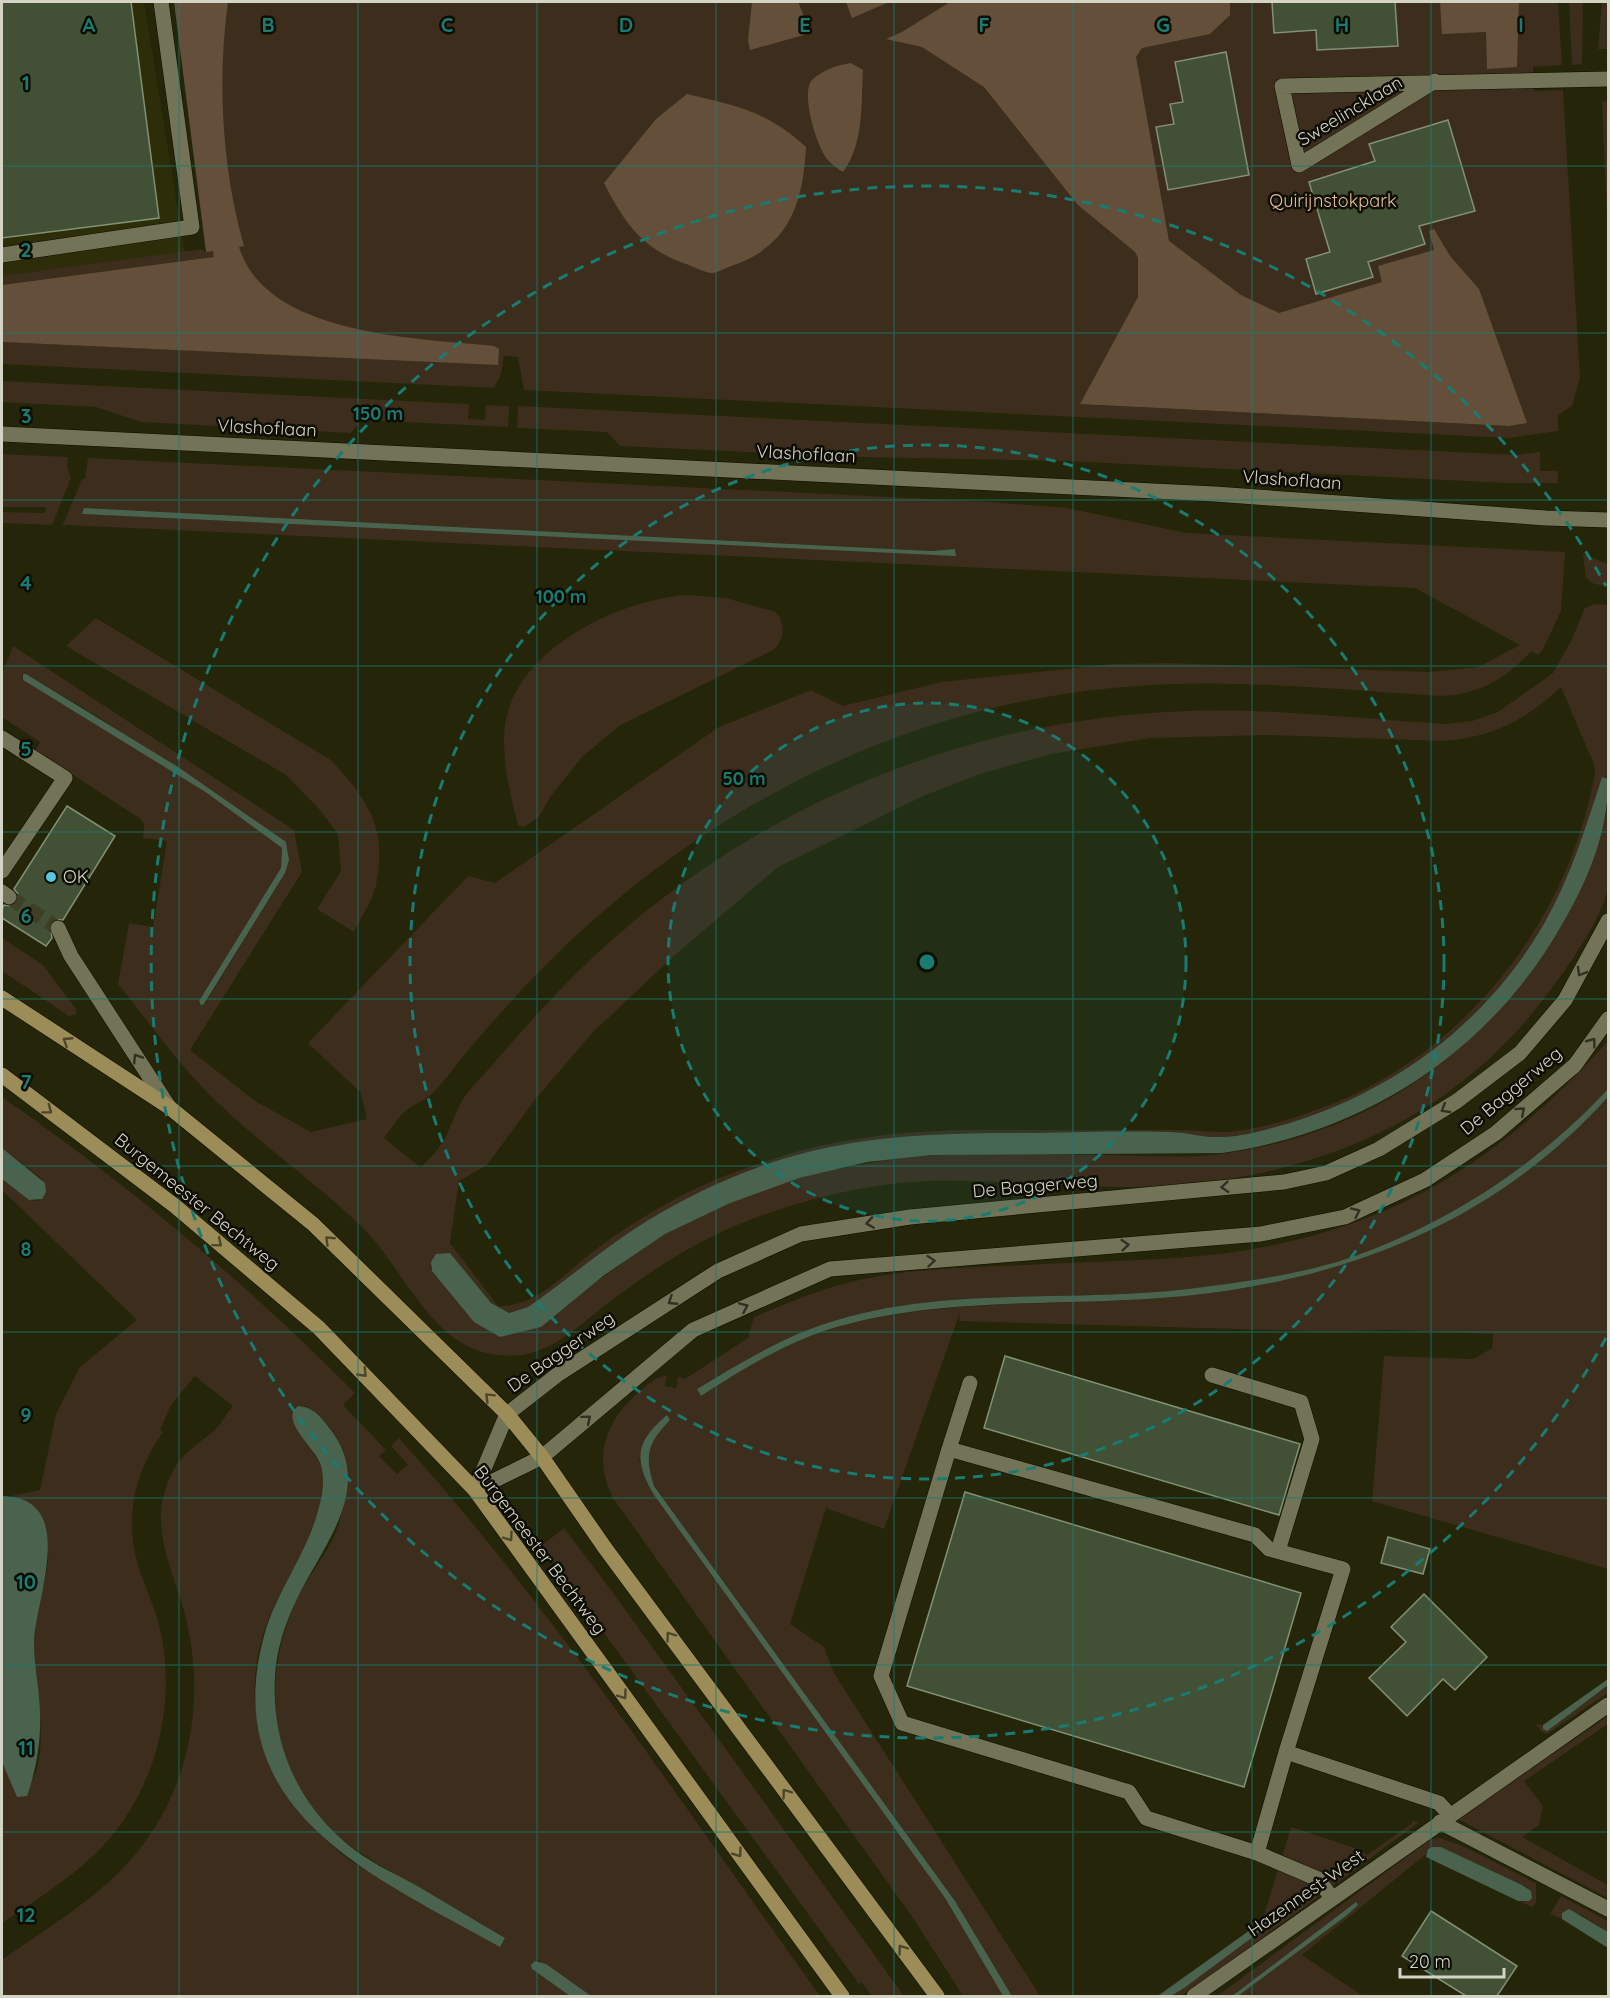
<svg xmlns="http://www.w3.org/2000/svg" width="1610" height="1998" font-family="Quicksand,sans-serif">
<rect width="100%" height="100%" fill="#242509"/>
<!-- built -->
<path fill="#2d2e09" d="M2,2h142l45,276 -187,15z"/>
<!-- green -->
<path fill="#3d2d1c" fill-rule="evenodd" d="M184,2h1374l4,63 -29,2 1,24 29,-1 17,288 -8,28 -14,9v16l-49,7 -985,-48 -6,-33 -14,-1 -3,18 -7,14 -492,-24v-22l496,22 -263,-22zM1080,404l447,19 -18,3z
M1569,2h14l-1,62 -10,1z
M1602,2h6v47h-10z
M1608,101v142l-6,-141z
M203,249l2,3 9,-2 1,7 -213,28v-9z
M2,381l467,23 -1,15 17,1 1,-15 23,1 -1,21 -147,-7 -10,13 -210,-11 -45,-15 -94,-5z
M518,406l999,49 23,-3v19h18v12h-53l-438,-22 -209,-4 -238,-11 -13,-14 -90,-4z
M2,454l66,3 -1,10 4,11 -19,47 -50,-2v-11l43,1 1,-6h-44z
M88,458l903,44 76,6 120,25 378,19 -4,59 -19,40 -4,4 -7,-4c-23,27 -53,44 -90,45 -109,-7 -219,-19 -328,-8 -210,19 -405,119 -555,265 -31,30 -59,61 -87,94 -13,15 -25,33 -39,47 -7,6 -19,11 -25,16 -9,6 -16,20 -23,28l37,30c8,-9 17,-18 23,-28 6,-11 11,-26 17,-38 7,-11 18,-22 27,-32 22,-26 44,-51 68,-76 166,-174 392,-275 632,-283 85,-3 172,8 257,13l27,-3 26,-9 55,-39 18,-32 14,-33 9,-4 14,1v174l-6,-2c-16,49 -31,98 -56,144 -63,111 -195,207 -325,216 -16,1 -33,-3 -49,-5l-341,15 -63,17 -69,29 -171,114 -20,6 -17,-10 -41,-50 -20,14 5,8 65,62c34,-20 69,-39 103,-60 21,-14 39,-29 60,-42 39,-24 97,-48 141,-59 41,-9 82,-17 125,-21 56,-5 115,0 173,0 39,0 80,4 119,-1 124,-17 221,-72 298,-170 43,-56 79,-112 89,-183 0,28 2,59 0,86 -5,37 -65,116 -91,144 -105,115 -254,158 -406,156 -61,-1 -122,-8 -182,-6 -45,2 -88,10 -132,23 -42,12 -85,30 -122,53 -25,15 -48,32 -71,49 -38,30 -64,59 -118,47 -58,-14 -84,-87 -125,-127 -50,-48 -110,-88 -158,-138 -31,-32 -57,-70 -85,-104l11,-61 24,4 14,-86 -24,-3 1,-14 -5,-6 -104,-68 5,-8 -38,-25v-43l11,-28 281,184 8,42 -112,178 65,51 56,31 56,-13 -6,-26 -53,-50 160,-167 27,7 224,-156 92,-37 32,16 98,-24 172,-18 55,-1 262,9 48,-5 42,-22 -105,-57 -1349,-63 -4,2 20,-48h3zM84,508l847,43 24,-2 1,6 -873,-41zM22,674h4l74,44 188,132 -3,23 -80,131 -6,-3 82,-133 1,-20 -75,-55 -184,-113zM1561,687l34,80v5c-26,151 -134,287 -279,338 -28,10 -60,20 -91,22 -15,0 -31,-2 -46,-2 -51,-1 -102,1 -153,0 -81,-1 -159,1 -237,24 -42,13 -85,28 -123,50 -23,13 -46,27 -67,43 -31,22 -60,60 -101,59l-48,-63 9,-62 28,-16 47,-64 58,-68 83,-78 103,-88 145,-71 60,-23 68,-19 100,-16 116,-3 178,6c48,-4 81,-21 116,-54z
M1583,554l25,10v22l-14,-2 -8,-6z
M687,595l39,3 50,14c10,12 9,28 -3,38l-154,76 -37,31 -32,40 -11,20 -15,10 -6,-2c-8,-31 -17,-67 -13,-100 11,-76 113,-125 182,-130z
M96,618l235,142c37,40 57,68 45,125 -3,15 -15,32 -22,47l-37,-23 24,-38 -3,-37 -18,-24 -34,-35 -220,-129z
M2,938l41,27 33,44v5l-7,2 -67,-45z
M1608,1041v48c-72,77 -159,134 -259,169 -46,16 -111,25 -160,31 -126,15 -257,-6 -379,40 -40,15 -76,38 -113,60l4,7c40,-26 81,-52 127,-66 116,-35 238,-22 357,-34 165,-17 310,-75 423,-199v472l-236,-68 12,-145 90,3 18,-11 1,-14 -107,-4 -48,2 -379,-11 1,-9 -76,217 -58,-21 -36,116 34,23 10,26 206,323h-28l-57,-95 -301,-415c-10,-32 -7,-43 16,-66l-3,-4 -28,44 15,35 291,403 58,98h-40l-50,-78 -300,-420c-21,-42 -7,-78 27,-107 8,-6 17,-16 27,-15l-2,10 11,2 2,-11 7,2 63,-41 6,-21c35,-15 71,-30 110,-38 59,-12 120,-12 181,-15 72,-4 147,-3 219,-17 147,-28 245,-96 344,-206z
M2,1097c127,88 244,186 353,296l-12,12 43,45 -7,6 18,18 11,-9 -17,-19 8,-8c156,173 285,369 421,558h-229l-53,-36 -3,1 -3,8 38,27h-568v-36c36,-26 76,-50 109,-80 73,-67 98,-167 75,-261 -10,-42 -35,-85 -21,-128 9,-31 22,-39 45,-57 9,-6 16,-20 23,-28l-38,-30 -24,29 -11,25 3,2c-26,36 -38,81 -27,125 5,22 16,42 22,64 22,82 -3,177 -65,235 -28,26 -60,46 -91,67v-161l15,35c4,-5 12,-11 15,-17 19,-33 1,-107 2,-145 2,-51 31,-75 0,-128l-23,-11 29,-6 16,-76 24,-47 57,-47 -135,-130v-11l27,21 9,1 6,-5 -2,-17 -40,-31zM298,1406h8c33,25 39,40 37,81 -1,10 0,22 -3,32 -7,29 -30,53 -43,80 -32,67 -31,150 16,211 27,35 67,55 105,77 29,16 58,34 87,51l-5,9 -152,-88c-76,-59 -117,-146 -79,-241 19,-45 53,-88 54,-139 0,-20 -13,-28 -21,-44 -4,-8 -5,-18 -8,-26z
M564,1528l47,62 293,406h-32l-11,-14 -2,2 -318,-438z
M1608,1685v8l-61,41 -5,-2 -7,-8 8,1v4l11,-3z
M1608,1716v8l-84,57 19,25 -4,19 -17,12 86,48v13l-150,-79z
M1413,1820l5,3 -202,149 -35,24h-10l117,-85 -3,-6 -127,91h-2l106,-74 29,-95 70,23 6,5 44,-31z
M1440,1838l25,9 71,36v19l-3,5 -15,-6 6,1 4,-14 -87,-41 -16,8 -123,100 61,41h-125l108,-80 10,-14 -124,94h-15l214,-157z
M1561,1896l47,25v11l-27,-17 -19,-2v6l-12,-5z"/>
<!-- forest -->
<path fill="#64503a" d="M174,2h54c-11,79 -6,167 16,244l-5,1c27,89 179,91 255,99l5,3 -1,16 -496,-23v-57l212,-28 -1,-6 -7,1z
M752,2h46l13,31 -61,17 -2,-10z
M846,2h43l-37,16z
M950,2h280v13l-20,19 -68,14 -6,9 33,184 72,54 38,18 103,-31 -4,-16 56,-16 -5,-19 5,-2 16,27 29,33 48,134 -18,3 -429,-22 58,-107v-39l-3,-6 -57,-47 -94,-118 -62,-40 -36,-8 16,-7z
M1440,2h79l-2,65 -30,2 -1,-37 -44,2z
M851,63l12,7c-2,34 1,74 -20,102 -5,-3 -11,-7 -15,-12 -11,-12 -28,-67 -16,-80 10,-10 26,-15 39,-17z
M687,94c50,12 80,17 119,53 -3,54 -15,96 -69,117 -8,2 -19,9 -26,9 -7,-1 -15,-5 -22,-8 -46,-15 -64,-41 -85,-82l52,-64z"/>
<!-- water -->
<path fill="#4a634f" d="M84,508l847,43 24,-2 1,7 -874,-42z
M23,674h3l152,93 108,75 3,18 -4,13 -81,131 -3,1 -2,-4 82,-133 1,-20 -75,-55 -184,-113z
M1602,777l6,2c1,50 -19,99 -44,142 -72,129 -196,211 -342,232l-291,2 -64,7 -68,16 -69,25 -65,31 -62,42 -62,51 -41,10 -26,-15 -42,-51 -1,-9 5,-8 14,-1 41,50 18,10 19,-6c36,-25 69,-53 105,-77 59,-39 128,-69 197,-83 68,-14 139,-14 208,-14 44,-1 87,-2 131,-1 17,0 34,6 51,5 24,0 48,-8 70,-14 107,-33 199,-103 255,-201 26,-46 41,-96 57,-145z
M1608,1089v8c-112,124 -258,182 -423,199 -119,12 -241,-2 -358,34 -45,15 -86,40 -126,66l-4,-7c37,-22 72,-44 113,-60 122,-46 252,-25 378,-40 50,-6 114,-15 161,-31 100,-35 187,-92 259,-169z
M2,1148l43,35 1,9 -4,7 -13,1 -27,-21z
M298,1406c13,0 21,9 29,19 51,61 -4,119 -30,174 -12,24 -21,52 -22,78 -4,70 25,132 81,174 19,14 42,24 63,36 29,17 57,34 86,51l-5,9c-124,-70 -284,-134 -236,-311 12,-45 44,-83 55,-129 4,-14 6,-31 1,-44 -5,-15 -41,-43 -22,-57z
M667,1415l3,5c-22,23 -26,34 -16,66l301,415 57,95h-9l-58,-98 -291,-403c-20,-35 -20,-52 13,-80z
M2,1496c78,1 33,104 32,146 0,25 6,49 6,73 1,28 -4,55 -13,81l-10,1 -15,-35z
M1608,1679v6l-54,41 -7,5 -4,-2v-4z
M1433,1847h8l81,38 9,6 1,7 -3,3h-11l-92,-44 2,-8z
M1356,1902l2,3 -12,11 -108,80h-6z
M1285,1905l3,6 -104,77 -13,8h-13z
M1569,1909l39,23v16l-46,-29v-6z
M535,1961l11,3 45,32h-21l-38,-27 -1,-4z"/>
<!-- building -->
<path fill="#425036" stroke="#829175" stroke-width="1.5" d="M2,2h129l28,216 -157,20z
M1272,2h123l3,44 -81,4 -1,-20 -42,3z
M1226,52l23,123 -81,15 -12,-63 18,-3 -4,-20 13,-2 -8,-40z
M1448,120l27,91 -56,15 6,18 -57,18 5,15 -57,17 -10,-35 24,-7 -21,-70 66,-21 -6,-17z
M67,806l48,30 -52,84 -9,-1 -4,4 2,15 -6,8 -44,-28v-8l2,-5 8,1 5,-4 1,-8 -4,-5z
M1005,1356l295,88 -21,71 -295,-87z
M965,1492l336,101 -57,194 -337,-101z
M1388,1537l42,12 -7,25 -42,-11z
M1424,1594l63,63 -32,33 -12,-11 -36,37 -38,-38 37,-36 -15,-15z
M1431,1911l86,55 -20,30h-31l-64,-40z"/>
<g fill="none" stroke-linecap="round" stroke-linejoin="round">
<!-- minor-tunnel -->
<path stroke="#3e3f25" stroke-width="15" stroke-dasharray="15 8" stroke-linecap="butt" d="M9,897l49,31"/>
<!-- minor casing -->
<g stroke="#0e0d00" stroke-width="16">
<path id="minor" d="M1435,81l-136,84 -17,-79 326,-7
M2,255l190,-28 -31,-225
M2,434l1213,60 331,24 62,2
M2,738l63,40 -63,93
M2,892l7,5
M58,928l13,28 98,151
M1212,1375l89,27 11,37 -34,112
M970,1383l-21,66 306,86 14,14 74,20 -57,183
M949,1449l-68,227 21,47 227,69 17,26 111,35
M475,1490l32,-76 50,-39 161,-104 83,-37 109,-17 374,-35 42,-9 53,-24 78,-48 63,-48 45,-53 43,-79
M475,1490l67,-33 151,-127 137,-61 431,-35 84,-17 80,-37 71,-47 79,-68 33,-46
M1440,1822l168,87
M1332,1898l-14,-19 -61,-26 29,-101 153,51 11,12
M1194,1996l414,-291"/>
</g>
<!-- major casing -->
<g stroke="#0e0d00" stroke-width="16">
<path id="major" d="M2,998l167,109 144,117 194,190 35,43 63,91 332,448
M2,1075l173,131 144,122 156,162 367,506"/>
</g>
<!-- minor -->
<use href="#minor" stroke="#737457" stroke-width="15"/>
<!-- major -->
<use href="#major" stroke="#9b8c58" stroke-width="15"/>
</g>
<!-- one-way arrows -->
<defs><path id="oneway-chevron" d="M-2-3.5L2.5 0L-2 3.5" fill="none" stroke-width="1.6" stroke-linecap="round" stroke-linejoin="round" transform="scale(1.5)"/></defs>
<g stroke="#313121">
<use href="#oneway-chevron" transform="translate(1581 972) rotate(120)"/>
<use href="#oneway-chevron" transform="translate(1592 1042) rotate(-53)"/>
<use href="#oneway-chevron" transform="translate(137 1058) rotate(-123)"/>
<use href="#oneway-chevron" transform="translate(1445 1109) rotate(149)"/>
<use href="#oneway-chevron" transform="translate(1521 1111) rotate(-41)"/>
<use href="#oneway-chevron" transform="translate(1225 1187) rotate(175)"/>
<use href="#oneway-chevron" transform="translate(1356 1212) rotate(-25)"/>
<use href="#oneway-chevron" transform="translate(870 1223) rotate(171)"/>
<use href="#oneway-chevron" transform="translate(1125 1245) rotate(-5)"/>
<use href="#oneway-chevron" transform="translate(931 1261) rotate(-5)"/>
<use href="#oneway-chevron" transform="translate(672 1301) rotate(147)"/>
<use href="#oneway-chevron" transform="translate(744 1307) rotate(-24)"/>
<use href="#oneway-chevron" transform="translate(587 1419) rotate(-40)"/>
</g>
<g stroke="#4d462a">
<use href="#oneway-chevron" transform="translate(67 1041) rotate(-147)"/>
<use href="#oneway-chevron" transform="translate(48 1110) rotate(37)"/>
<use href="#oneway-chevron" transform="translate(329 1240) rotate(-136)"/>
<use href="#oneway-chevron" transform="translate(218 1243) rotate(40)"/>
<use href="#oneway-chevron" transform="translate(363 1373) rotate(46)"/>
<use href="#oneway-chevron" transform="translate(489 1397) rotate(-135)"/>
<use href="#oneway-chevron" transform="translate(509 1537) rotate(54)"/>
<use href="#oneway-chevron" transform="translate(670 1636) rotate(-126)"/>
<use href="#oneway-chevron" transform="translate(623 1695) rotate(54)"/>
<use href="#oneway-chevron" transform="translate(786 1793) rotate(-126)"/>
<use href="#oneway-chevron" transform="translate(738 1853) rotate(54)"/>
<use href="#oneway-chevron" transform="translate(902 1949) rotate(-126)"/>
</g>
<!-- grid -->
<path fill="none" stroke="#197b72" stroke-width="1.5" stroke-opacity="0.55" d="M179,2v1994M358,2v1994M537,2v1994M716,2v1994M894,2v1994M1073,2v1994M1252,2v1994M1431,2v1994M2,166h1606M2,333h1606M2,500h1606M2,666h1606M2,832h1606M2,999h1606M2,1166h1606M2,1332h1606M2,1498h1606M2,1665h1606M2,1832h1606"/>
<!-- distance rings -->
<circle cx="927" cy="962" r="259" fill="#197b72" fill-opacity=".12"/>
<g fill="none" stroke="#197b72" stroke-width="3" stroke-dasharray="10 8">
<circle cx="927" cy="962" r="259"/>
<circle cx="927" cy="962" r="517"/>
<path d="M1606 1338A776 776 0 1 1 1606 586"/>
</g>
<!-- markers -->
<circle fill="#56c9e0" stroke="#0d0d04" stroke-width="2" cx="51" cy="877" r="6"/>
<g text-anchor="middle" stroke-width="5" stroke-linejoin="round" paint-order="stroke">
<!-- street labels -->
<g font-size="18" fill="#d3d4c4" stroke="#0d0d04">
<text transform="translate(1350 111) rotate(-31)" y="6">Sweelincklaan</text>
<text transform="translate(267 428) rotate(3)" y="6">Vlashoflaan</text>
<text transform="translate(806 454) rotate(3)" y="6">Vlashoflaan</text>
<text transform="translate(1292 480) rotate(4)" y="6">Vlashoflaan</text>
<text transform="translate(1511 1091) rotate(-40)" y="6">De Baggerweg</text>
<text transform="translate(1035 1186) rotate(-5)" y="6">De Baggerweg</text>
<text transform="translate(197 1202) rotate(39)" y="6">Burgemeester Bechtweg</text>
<text transform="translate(561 1352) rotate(-35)" y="6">De Baggerweg</text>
<text transform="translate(540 1550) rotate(53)" y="6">Burgemeester Bechtweg</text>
<text transform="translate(1306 1893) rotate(-35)" y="6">Hazennest-West</text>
</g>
<!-- park labels -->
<g font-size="18" fill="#e8c095" stroke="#0d0d04">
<text x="1333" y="207">Quirijnstokpark</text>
</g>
<!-- poi labels -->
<g font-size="18" fill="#d3d4c4" stroke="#0d0d04" text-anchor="start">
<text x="63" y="883">OK</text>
</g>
</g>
<g font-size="20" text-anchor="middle" font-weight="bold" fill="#197b72" stroke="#0d0d04" stroke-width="5" stroke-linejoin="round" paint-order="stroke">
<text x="89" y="32">A</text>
<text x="268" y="32">B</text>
<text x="447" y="32">C</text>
<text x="626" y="32">D</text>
<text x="805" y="32">E</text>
<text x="984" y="32">F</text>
<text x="1163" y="32">G</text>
<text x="1342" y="32">H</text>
<text x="1521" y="32">I</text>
<text x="26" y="90">1</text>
<text x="26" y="257">2</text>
<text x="26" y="423">3</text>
<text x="26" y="590">4</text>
<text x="26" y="756">5</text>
<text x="26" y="923">6</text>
<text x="26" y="1089">7</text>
<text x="26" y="1256">8</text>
<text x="26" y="1422">9</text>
<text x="26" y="1589">10</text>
<text x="26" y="1755">11</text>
<text x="26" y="1922">12</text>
</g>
<circle cx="927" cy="962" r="9" fill="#197b72" stroke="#0d0d04" stroke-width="3"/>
<g font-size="18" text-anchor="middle" font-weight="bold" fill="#197b72" stroke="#0d0d04" stroke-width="5" stroke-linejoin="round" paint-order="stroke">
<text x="378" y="420">150 m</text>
<text x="561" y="603">100 m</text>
<text x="744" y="785">50 m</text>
</g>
<!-- border -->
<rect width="1610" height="1998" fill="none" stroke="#d3d4c4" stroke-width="6"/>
<!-- scale -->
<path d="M1400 1968v9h104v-9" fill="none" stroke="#d3d4c4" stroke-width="3"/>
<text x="1409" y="1968" font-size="18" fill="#d3d4c4" stroke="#0d0d04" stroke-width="4.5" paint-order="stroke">20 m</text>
</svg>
